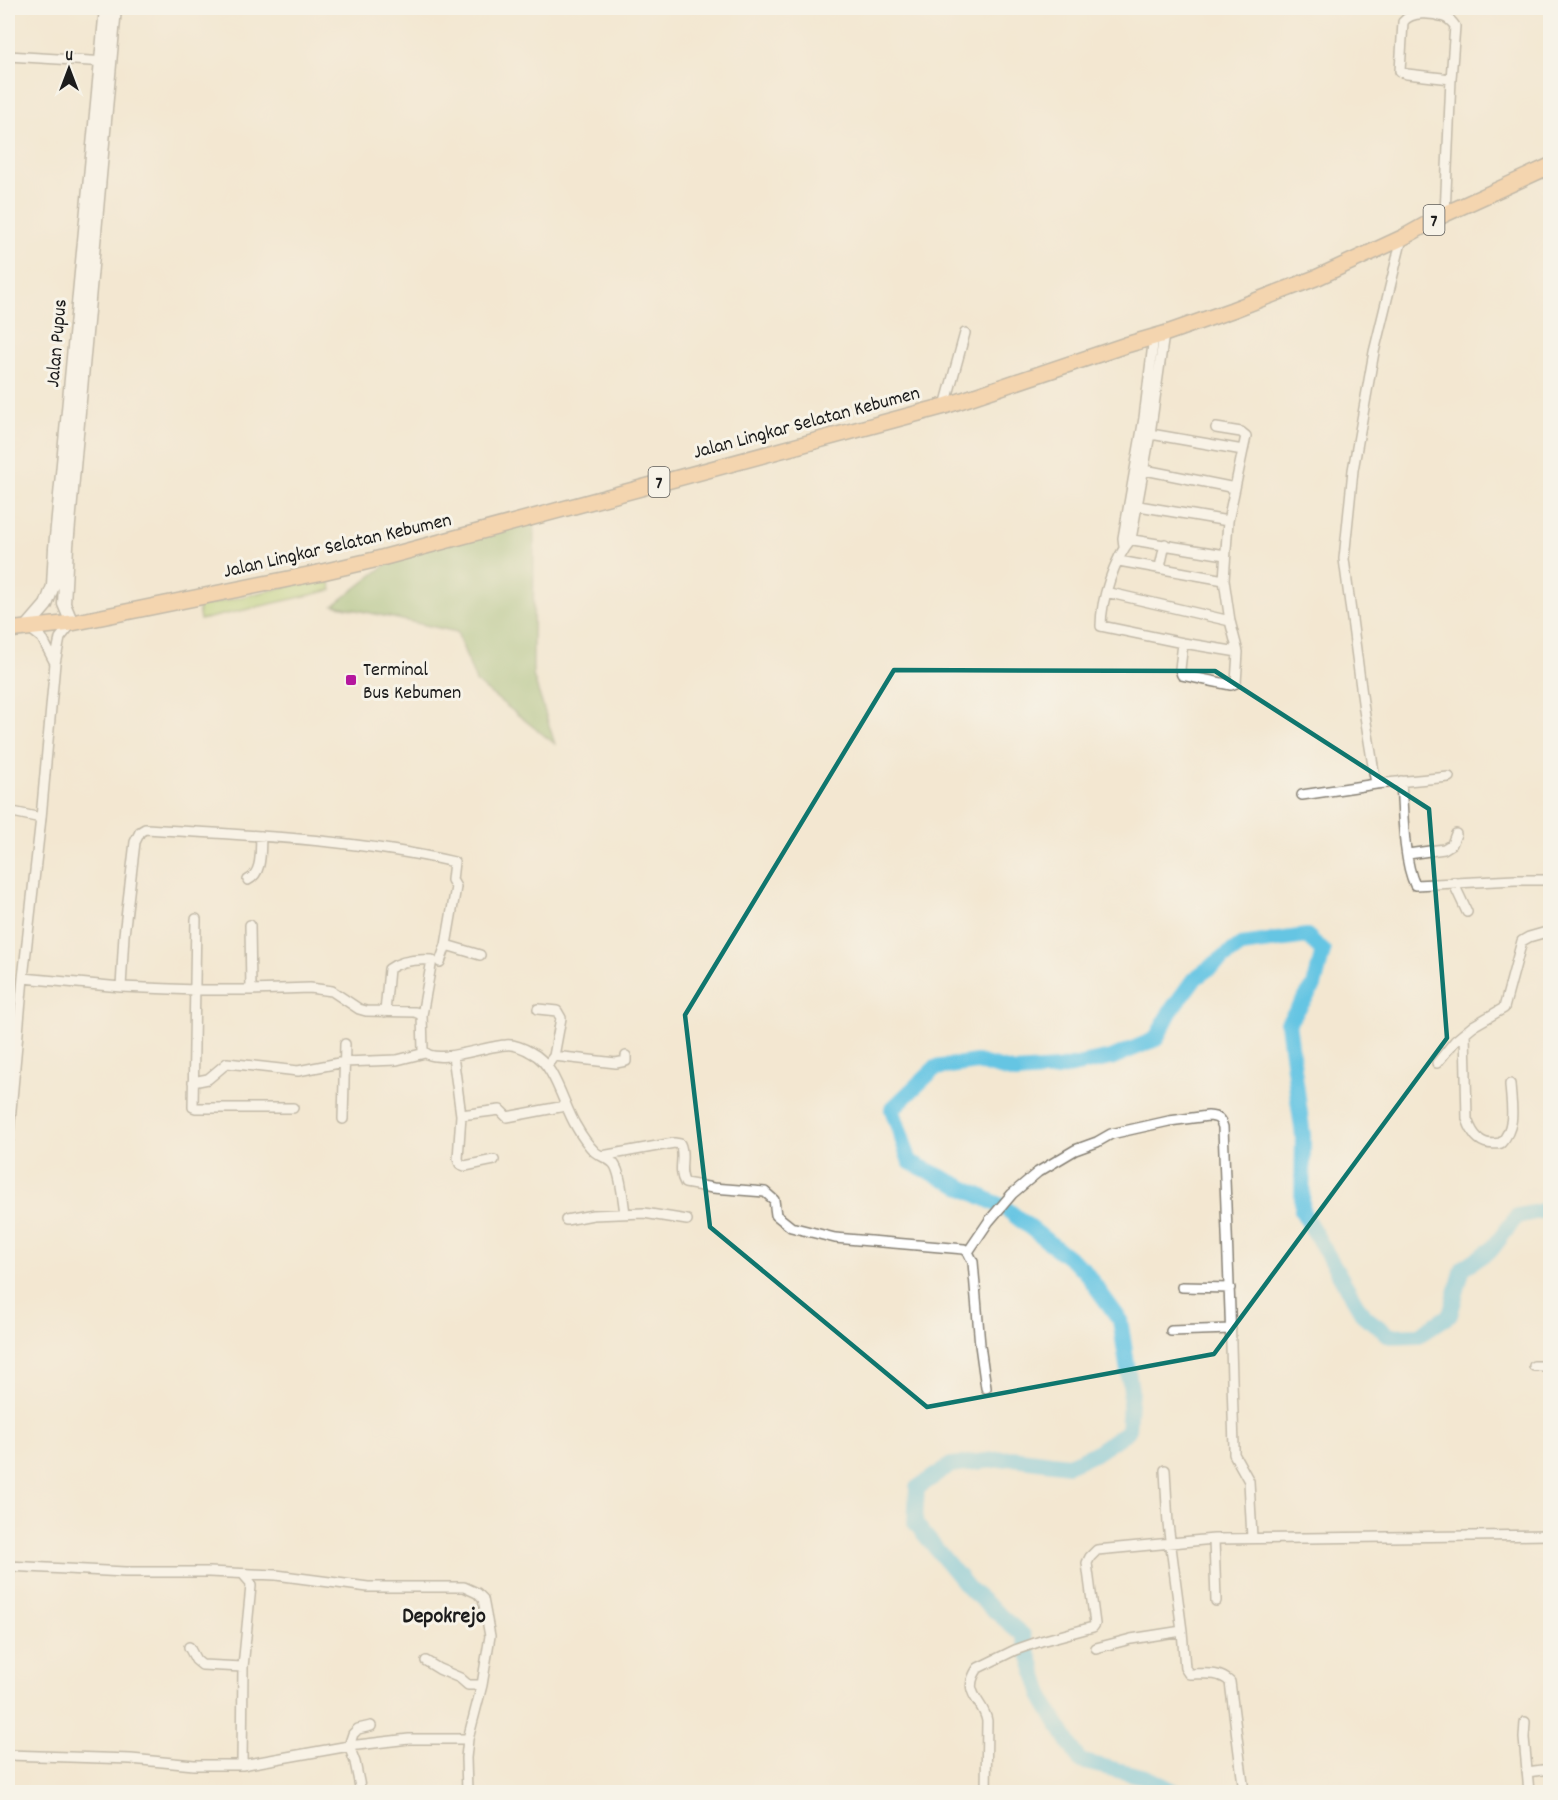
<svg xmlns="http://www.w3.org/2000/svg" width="1558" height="1800" font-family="Dekko,sans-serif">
<rect width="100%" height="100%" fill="#f7f3e8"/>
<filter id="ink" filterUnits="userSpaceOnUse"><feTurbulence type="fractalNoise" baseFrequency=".0167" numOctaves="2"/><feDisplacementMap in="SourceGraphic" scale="12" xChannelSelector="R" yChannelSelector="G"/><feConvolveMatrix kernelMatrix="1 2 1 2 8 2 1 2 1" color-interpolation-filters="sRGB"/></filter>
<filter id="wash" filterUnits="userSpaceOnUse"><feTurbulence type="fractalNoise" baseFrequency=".008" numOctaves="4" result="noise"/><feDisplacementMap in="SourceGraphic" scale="24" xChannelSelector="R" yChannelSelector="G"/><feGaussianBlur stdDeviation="1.35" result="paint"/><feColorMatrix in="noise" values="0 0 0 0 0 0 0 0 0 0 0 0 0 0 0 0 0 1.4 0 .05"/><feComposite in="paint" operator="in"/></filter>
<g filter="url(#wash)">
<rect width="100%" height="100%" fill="#f3e7d1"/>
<!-- green -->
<path fill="#b4d37a" stroke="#68784b" stroke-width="1.5" d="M328,577l4,13 -132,30 -2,-13z"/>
<!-- forest -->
<path fill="#8fb56a" stroke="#566843" stroke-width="1.5" d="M534,515l-1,160 22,69 -79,-62 -19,-50 -123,-27 75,-58z"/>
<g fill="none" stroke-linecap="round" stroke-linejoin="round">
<!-- river -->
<path stroke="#65c5e3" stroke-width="16" d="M1175,1792l-29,-15 -66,-16 -36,-60 -21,-66 -54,-46 -54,-66 2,-35 34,-23 61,-7 56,7 26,-11 34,-23 3,-41 -11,-70 -37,-51 -78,-61 -95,-46 -18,-53 43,-41 42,-6 38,10 42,-3 54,-11 45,-19 14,-27 24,-33 47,-34 66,-9 16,15 -9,35 -26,37 15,113 -1,75 61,104 27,21 29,-1 31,-20 13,-47 29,-19 25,-33 33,-7"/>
</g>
</g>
<g filter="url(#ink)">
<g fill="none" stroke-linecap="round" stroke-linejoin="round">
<!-- minor casing -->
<g stroke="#888276" stroke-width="12">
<path id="minor" d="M8,56l99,6
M1445,214l6,-135 4,-53c-3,-4 -6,-8 -11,-9 -12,-4 -33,-6 -41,5l-3,49 7,3 44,5
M1164,334l-14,100 -19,105c-17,20 -30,61 -30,87l82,17 55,9
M945,406l20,-73
M1145,433l98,17
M1140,469l95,19
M1133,505l95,16
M1127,539l98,16
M1124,547l-1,-9 21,-120 10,-82
M1119,561l105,19
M1160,567l5,-23
M1106,592l124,29
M29,628l13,10 13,25
M1183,643l-3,26 2,6 49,10 5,-2 2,-31 -8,-31 -6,-41 4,-59 18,-85 -5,-4 -25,-4
M1401,781c2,28 2,80 14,104l100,-5h35
M1376,784l-12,-74 -20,-151 9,-89 21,-118 28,-114
M1302,795l74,-11 73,-7
M8,811l33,7
M1408,854l36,-5 8,-5 4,-10
M248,880c15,-7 12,-30 13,-44
M1453,882l14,30
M196,919l-3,188 3,1h97
M250,925l1,65
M446,945l34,10
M23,978l98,9 74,3h56l59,-2 22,3 27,18 7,2 49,1 7,3
M121,987l3,-52 11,-93 5,-10 5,-3c103,6 208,10 309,33l-2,18 4,7 -10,58 -6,17
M538,1009l19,2 4,7 -7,38 -7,9
M385,1012l4,-43c12,-9 29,-10 43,-9l-10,55 1,35c10,17 65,-5 83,-5 8,-1 19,4 26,8 23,11 31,52 44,73 5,9 12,19 19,26 6,5 14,6 19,12 7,9 9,37 11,49
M1465,1033l2,86c6,17 14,28 34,24 16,-17 10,-38 9,-59
M453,1056l8,59 -3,44 2,5 5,2 29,-6
M554,1056l62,7 10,-2v-5
M1437,1063l18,-22 18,-15 31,-18 18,-67 7,-4 21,-6
M193,1082l15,-3 19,-16 71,8 46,-9 53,-2 28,-7
M461,1115l39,-5 7,7 58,-11
M343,1119l2,-75
M8,1143l15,-165 18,-160 14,-155 5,-25 12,-15
M602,1156l72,-13 6,1c6,12 -3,26 5,39l28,5 52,4 9,8 2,15 15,12 44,11 129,11 4,3 5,10 7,83 6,43
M566,1220l27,-5 51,-2 43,7
M968,1252l21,-31 23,-27 26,-22 37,-22 22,-8 14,-8 58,-13 39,-5c10,1 12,2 15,11l7,184 4,137v6l15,27 3,57
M1182,1287l48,1
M1171,1331l60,-2
M1534,1366h16
M1165,1470l3,54 14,107 3,37 4,6c15,0 30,-3 41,8l14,110
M1214,1539l2,62
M8,1566l117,6h84l67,3 92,12h96l13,6 6,6 7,37 -8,49 -14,54 -2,19 1,34
M189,1647l7,13 6,5 41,2
M1096,1648l35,-9 51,-8
M426,1661l13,8 21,9 8,7h14
M1525,1722l-1,16 5,54
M8,1755l123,4 63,6h48l107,-19 60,-7h59
M242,1765l1,-98 8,-81 -1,-4 -7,-8
M1527,1772l23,-3
M361,1792l-6,-30 -6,-16 4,-12 5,-5 13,-3
M986,1792l1,-71c-3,-21 -27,-27 -9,-53l37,-18 26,-9 52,-14 2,-3 -8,-61 3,-6 7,-7 117,-11 336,-4"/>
</g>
<!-- tertiary casing -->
<g stroke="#888276" stroke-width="15">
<path id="tertiary" d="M72,623l-8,-19 3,-58 48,-538
M27,627l19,-22 7,-19 2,-38 51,-540"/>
</g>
<!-- trunk casing -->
<g stroke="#888276" stroke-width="18">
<path id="trunk" d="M8,630l64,-7 246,-50 56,-13 571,-154 181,-61 38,-11 68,-24 86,-33 84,-39 43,-24 105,-48"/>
</g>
<!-- minor -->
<use href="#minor" stroke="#fff" stroke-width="9"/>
<!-- tertiary -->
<use href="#tertiary" stroke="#fff" stroke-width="12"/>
<!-- trunk -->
<use href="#trunk" stroke="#f6be86" stroke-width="15"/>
</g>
</g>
<!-- marked area -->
<path d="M0 0H1558V1800H0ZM894,670l321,1 214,138 18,229 -233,316 -287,53 -217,-180 -25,-212z" fill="#f3e7d1" fill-opacity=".55" fill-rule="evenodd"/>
<path fill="none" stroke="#0f766e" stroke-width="4.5" stroke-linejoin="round" d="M894,670l321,1 214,138 18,229 -233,316 -287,53 -217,-180 -25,-212z"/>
<!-- markers -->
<rect fill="#b5179e" stroke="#f7f3e8" stroke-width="2" x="345" y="674" width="12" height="12" rx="3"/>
<g text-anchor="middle" stroke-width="6" stroke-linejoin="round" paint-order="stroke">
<!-- shield labels -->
<g fill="#f7f3e8" stroke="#5e5c59" stroke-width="1.5">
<rect x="1423.5" y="205" width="21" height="30" rx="4.5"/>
<rect x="648.5" y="467" width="21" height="30" rx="4.5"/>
</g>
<g font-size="18" font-weight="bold" fill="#1c1c1c">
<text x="1434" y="226">7</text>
<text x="659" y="488">7</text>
</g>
<!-- street labels -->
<g font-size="20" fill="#1c1c1c" stroke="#f7f3e8">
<text transform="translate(55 343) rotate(-85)" y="7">Jalan Pupus</text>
<text transform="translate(806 421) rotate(-15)" y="7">Jalan Lingkar Selatan Kebumen</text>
<text transform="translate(337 544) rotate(-13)" y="7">Jalan Lingkar Selatan Kebumen</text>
</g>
<!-- poi labels -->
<g font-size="20" fill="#1c1c1c" stroke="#f7f3e8" text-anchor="start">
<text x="363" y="675">Terminal<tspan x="363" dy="23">Bus Kebumen</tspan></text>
</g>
<!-- quarter labels -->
<g font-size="22" font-weight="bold" fill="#1c1c1c" stroke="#f7f3e8">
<text x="444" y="1622">Depokrejo</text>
</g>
</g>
<!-- margin -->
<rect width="1558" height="1800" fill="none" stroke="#f7f3e8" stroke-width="30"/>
<!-- north arrow -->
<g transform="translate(69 69)" stroke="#f7f3e8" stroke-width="4.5" paint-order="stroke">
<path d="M0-4.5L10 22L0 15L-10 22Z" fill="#1c1c1c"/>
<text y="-9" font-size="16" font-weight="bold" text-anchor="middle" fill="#1c1c1c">U</text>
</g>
</svg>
